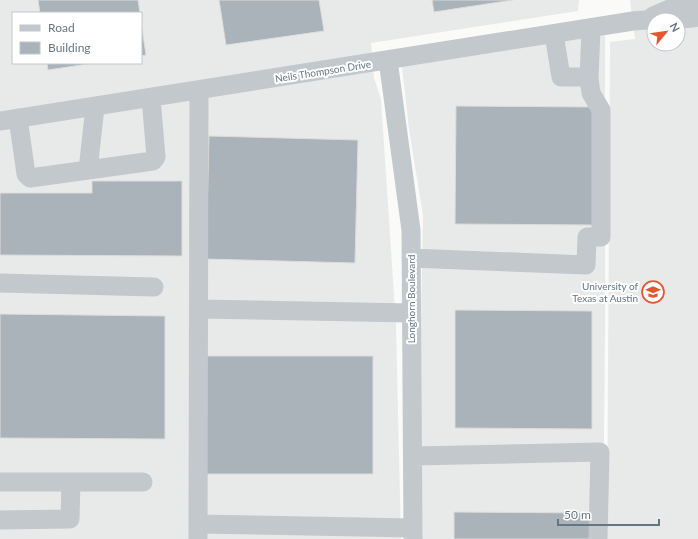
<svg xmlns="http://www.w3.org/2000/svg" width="698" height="539" font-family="Lato,sans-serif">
<rect width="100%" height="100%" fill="#fafaf8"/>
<!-- built -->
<path fill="#e8e9e9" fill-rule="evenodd" d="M0,0h579l-1,11 -207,32 3,35 7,21 15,227 5,213h-401zM13,13h128v50h-128z
M630,0h68v539h-91l3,-497 25,-3zM654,20h24v24h-24z
M605,35v295l-2,209h-183v-165l3,-158 -14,-87 -7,-62z"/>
<!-- building -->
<path fill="#aab3b9" stroke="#dcdcda" d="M38,0h100l2,13h-100z
M219,0h100l5,31 -98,14z
M432,0h81l-79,12z
M141,22l5,33 -5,1z
M47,63h47l-46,7z
M456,106l138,1v118l-139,-1z
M209,136l149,4 -3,123 -149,-4z
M92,181h90v75l-182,-1v-62h92z
M455,310l137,1v118l-137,-1z
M0,314l165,2v123l-165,-1z
M206,356h167v118h-167z
M454,512l138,1v26h-138z"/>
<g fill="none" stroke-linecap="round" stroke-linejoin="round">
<!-- minor -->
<path stroke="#c3c8cc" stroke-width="19" d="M653,16l33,-14 9,-2
M554,34l7,43h28
M388,60l23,170 2,309
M18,118l8,56 4,4 123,-17 3,-4 -5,-59
M0,121l633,-100c21,-3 44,0 65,-4
M88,170l7,-63
M411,258l175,7 1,-28h14v-127l-10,-17 -2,-14 2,-51
M0,283l154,4
M199,309l212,4
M413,456l187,-4 -2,87
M0,482h143
M0,520l70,-1 1,-37
M198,524l215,4
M198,539l1,-448"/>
</g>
<!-- icons -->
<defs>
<g id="university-ring" transform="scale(1.15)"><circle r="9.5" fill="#fff" stroke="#e4572e" stroke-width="1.5"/><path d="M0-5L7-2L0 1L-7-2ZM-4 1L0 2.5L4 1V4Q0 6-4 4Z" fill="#e4572e"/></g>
</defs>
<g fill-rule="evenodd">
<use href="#university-ring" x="653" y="292"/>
</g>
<g text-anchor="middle" stroke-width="4" stroke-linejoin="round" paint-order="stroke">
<!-- street labels -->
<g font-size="10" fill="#657683" stroke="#fff">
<text transform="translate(323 71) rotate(-9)" y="4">Neils Thompson Drive</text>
<text transform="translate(411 299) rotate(-90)" y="4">Longhorn Boulevard</text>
</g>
<!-- poi labels -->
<g font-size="10" fill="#657683" stroke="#fff" text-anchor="end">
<text x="638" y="290">University of<tspan x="638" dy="12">Texas at Austin</tspan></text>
</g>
</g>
<!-- legend -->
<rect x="12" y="12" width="130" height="52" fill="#ffffff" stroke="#c1c8cd"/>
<rect x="20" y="25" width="20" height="6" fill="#c3c8cc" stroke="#c1c8cd"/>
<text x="48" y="32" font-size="12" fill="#657683">Road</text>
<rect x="20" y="42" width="20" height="12" fill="#aab3b9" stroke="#c1c8cd"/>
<text x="48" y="52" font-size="12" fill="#657683">Building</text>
<!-- north arrow -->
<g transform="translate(666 32) rotate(61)"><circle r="19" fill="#ffffff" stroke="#c1c8cd"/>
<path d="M0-3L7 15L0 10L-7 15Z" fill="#e4572e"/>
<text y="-6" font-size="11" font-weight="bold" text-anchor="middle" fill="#657683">N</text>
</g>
<!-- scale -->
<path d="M558 519v6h101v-6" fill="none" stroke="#657683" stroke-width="2"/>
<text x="564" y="519" font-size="12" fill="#657683" stroke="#ffffff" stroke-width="3" paint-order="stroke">50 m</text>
</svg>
